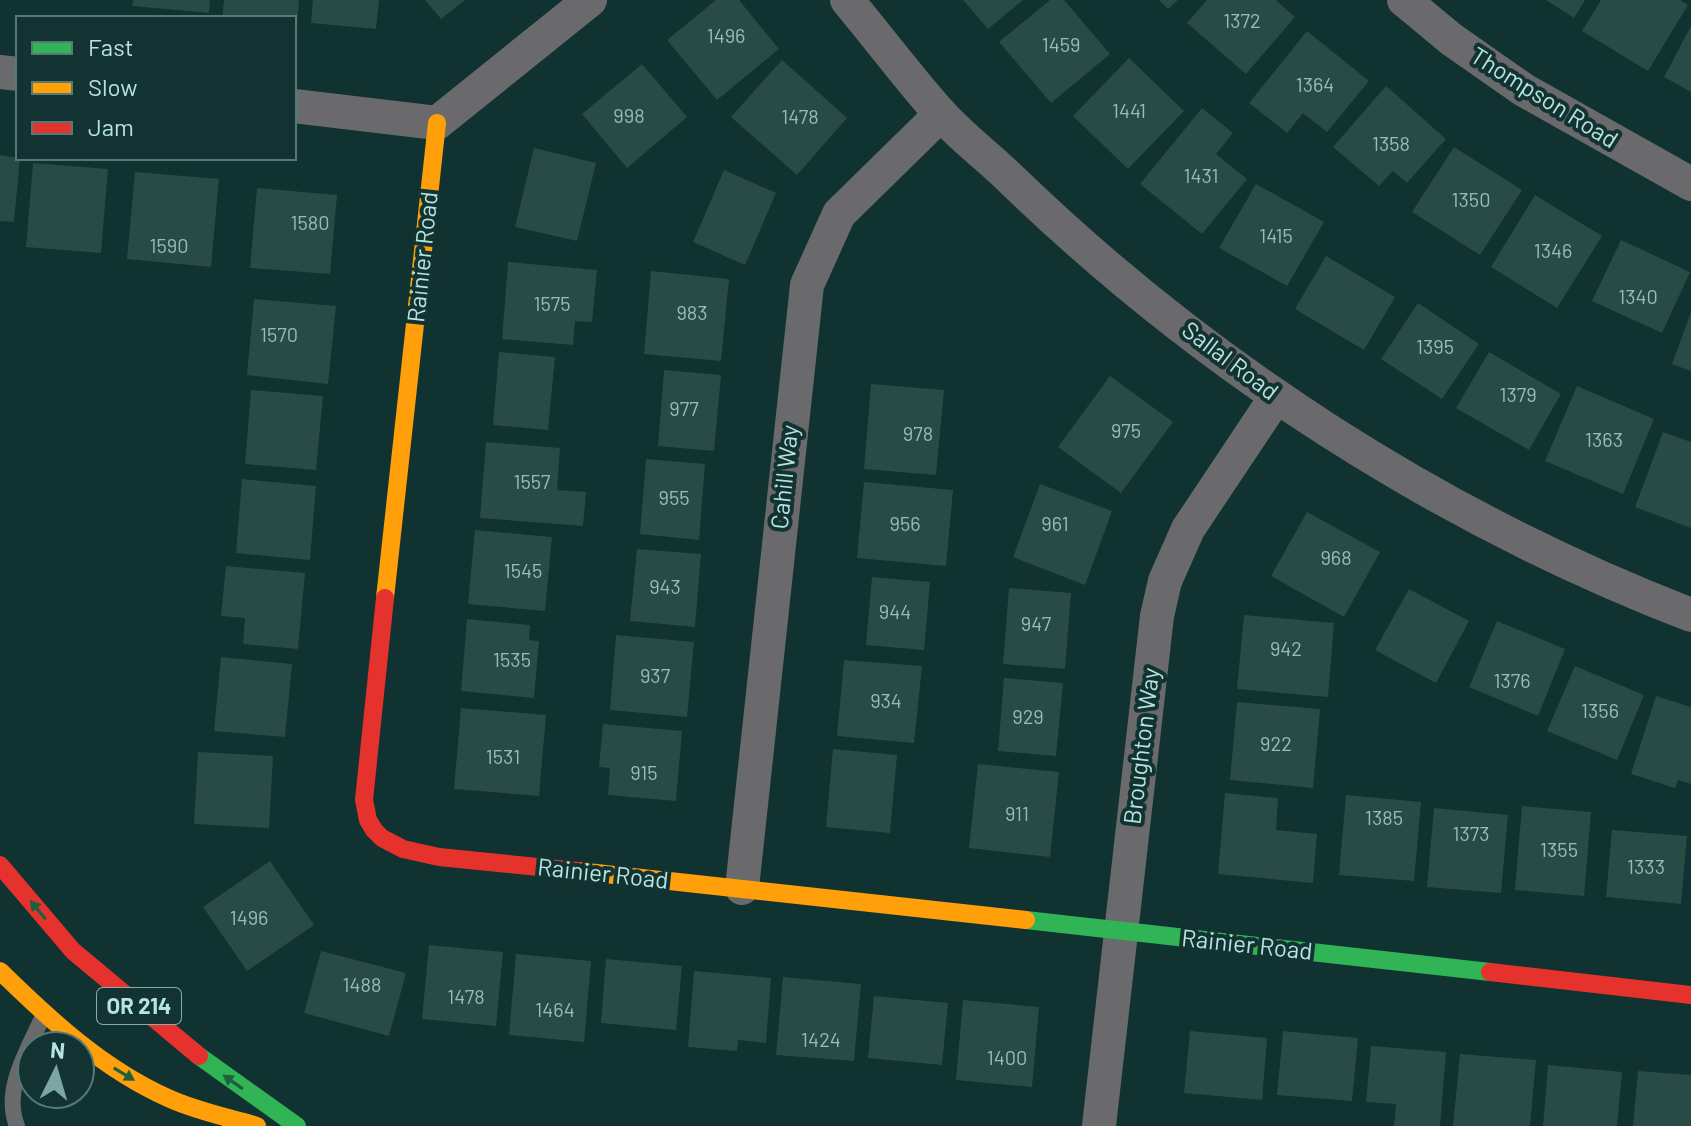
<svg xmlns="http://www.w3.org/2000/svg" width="1691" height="1126" font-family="Barlow,sans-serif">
<rect width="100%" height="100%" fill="#103230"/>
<!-- building -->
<path fill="#294b45" d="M133,0h77l-1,13 -77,-7z
M224,0h75l-2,24h-3v-6h-72z
M313,0h66l-3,29 -65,-6z
M425,0h40l-24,19z
M716,0h23l40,49 -62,51 -50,-60z
M963,0h60l-35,29z
M1050,0h14l46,54 -59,49 -52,-61z
M1159,0h19l-10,9z
M1207,0h69l19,17 -49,57 -59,-51z
M1546,0h39l-11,18z
M1601,0h79l8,5 -40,66 -66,-40z
M1691,26v66l-27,-15z
M1307,31l62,50 -42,51 -24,-19 -16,20 -38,-30z
M1129,58l55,53 -56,58 -55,-53z
M782,60l65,58 -50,57 -66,-58z
M642,64l45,53 -60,51 -45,-54z
M1386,86l60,53 -39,44 -14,-12 -14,15 -46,-39z
M1202,108l31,25 -17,21 31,25 -45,55 -62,-50z
M1454,147l68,43 -42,65 -68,-43z
M534,148l62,15 -19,78 -62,-14z
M0,155l20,3 -6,64 -14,-1z
M33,163l75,6 -7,84 -75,-6z
M724,170l52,23 -31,72 -52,-23z
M135,172l84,7 -8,88 -84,-8z
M1256,184l68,38 -37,64 -68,-38z
M257,188l80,7 -7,79 -80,-6z
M1535,195l67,41 -45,72 -66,-41z
M1621,240l69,32 -28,61 -70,-32z
M1326,256l69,41 -31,53 -69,-41z
M508,262l89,8 -5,52 -17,-1 -2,24 -71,-6z
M651,271l78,8 -8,82 -77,-7z
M254,299l82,7 -8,78 -81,-9z
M1418,303l61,41 -37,55 -61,-40z
M1691,312v59l-19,-7z
M499,352l56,5 -7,73 -55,-5z
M1489,352l72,42 -32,56 -73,-42z
M664,370l57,5 -7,76 -56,-5z
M1110,376l63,46 -52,71 -63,-46z
M871,384l73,6 -8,85 -72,-6z
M1577,386l77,33 -31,75 -78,-33z
M251,390l72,6 -7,74 -71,-6z
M1663,432l28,10v86l-56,-21z
M486,442l74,6 -3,42 29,2 -3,34 -103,-8z
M646,459l59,5 -6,76 -59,-6z
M242,479l74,7 -6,74 -74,-7z
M864,482l89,8 -7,76 -89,-8z
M1040,484l72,27 -27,74 -72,-28z
M1307,512l73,40 -36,65 -73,-41z
M475,530l77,7 -7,74 -77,-7z
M637,549l64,5 -6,73 -65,-6z
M226,566l79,7 -7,76 -55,-5 2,-26 -24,-2z
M872,577l58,5 -6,68 -58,-5z
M1009,588l62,5 -6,76 -62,-5z
M1409,589l60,32 -33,62 -61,-33z
M1244,615l90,8 -6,74 -91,-8z
M467,619l63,6 -1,15 10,1 -5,57 -73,-7z
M1497,621l68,28 -27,67 -69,-29z
M616,635l78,7 -7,75 -77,-7z
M221,657l71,7 -7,73 -71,-6z
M844,660l78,6 -8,77 -77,-7z
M1575,666l69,29 -27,65 -70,-29z
M1004,678l59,5 -7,73 -58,-5z
M1656,696l35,11v77l-13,-4 -3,8 -44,-14z
M1237,702l83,7 -7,79 -83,-8z
M461,708l85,7 -7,81 -85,-7z
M603,724l79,7 -6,70 -68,-6 2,-27 -11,-1z
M833,749l64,6 -7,78 -64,-6z
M198,752l75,4 -4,72 -75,-4z
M978,764l81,8 -9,85 -81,-9z
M1225,793l53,5 -2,32 41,4 -4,49 -95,-9z
M1346,795l75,7 -7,79 -75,-6z
M1522,806l69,6 -7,84 -69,-6z
M1434,808l74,7 -7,78 -74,-6z
M1612,830l75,6 -6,68 -75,-7z
M270,861l44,64 -67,46 -44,-64z
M429,945l74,7 -7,74 -74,-7z
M321,951l85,22 -17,63 -85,-23z
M516,954l75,7 -7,81 -75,-7z
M606,959l76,7 -6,64 -75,-7z
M694,971l77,7 -5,65 -28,-3 -1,11 -49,-4z
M783,977l78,7 -7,77 -78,-6z
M874,996l74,7 -6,62 -74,-7z
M963,1000l76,7 -7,80 -76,-7z
M1190,1031l77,7 -5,62 -78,-7z
M1283,1031l75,7 -6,63 -75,-6z
M1371,1046l75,6 -6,74h-46l2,-22 -30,-2z
M1460,1054l76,6 -6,66h-77z
M1548,1065l74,7 -5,54h-74z
M1638,1071l53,4v51h-58z"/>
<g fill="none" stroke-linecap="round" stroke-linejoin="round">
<!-- lane -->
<path stroke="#6a696b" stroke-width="16" d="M17,1126c-15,-37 12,-78 27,-112"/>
<!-- street -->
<path stroke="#6a696b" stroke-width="34" d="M847,0c31,37 60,76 92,112 22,25 51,46 75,70 194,187 426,336 677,433
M1404,0l47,39 73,51 167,94
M0,72l18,2
M294,106l143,17 153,-123
M742,888l65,-603 32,-71 102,-100
M1099,1126l58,-510 8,-35 23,-52 88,-132"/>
<!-- fast -->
<path stroke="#30b455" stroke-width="18" d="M1026,920l464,52
M199,1056l98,70"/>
<!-- slow -->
<path stroke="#ff9f0a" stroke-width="18" d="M385,598l52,-475
M578,871l448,49
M0,971c50,49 103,98 168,127 28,13 59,19 89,28"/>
<!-- jam -->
<path stroke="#e5322d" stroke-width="18" d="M385,598l-21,202 4,20 6,10 8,8 21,11 36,8 139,14
M0,865l73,86 126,105
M1490,972l201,23"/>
</g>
<!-- one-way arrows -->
<defs><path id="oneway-solid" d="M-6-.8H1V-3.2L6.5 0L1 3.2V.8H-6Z" transform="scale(2)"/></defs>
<g fill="#1c603e">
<use href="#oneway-solid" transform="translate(38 910) rotate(-130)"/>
<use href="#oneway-solid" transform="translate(124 1074) rotate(31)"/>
<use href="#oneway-solid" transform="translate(233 1082) rotate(-145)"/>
</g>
<g text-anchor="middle" stroke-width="8" stroke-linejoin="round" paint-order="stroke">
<!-- number labels -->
<g font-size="20" fill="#93beb9">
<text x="1242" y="28">1372</text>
<text x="726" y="43">1496</text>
<text x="1061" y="52">1459</text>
<text x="1315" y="92">1364</text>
<text x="1129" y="118">1441</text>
<text x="629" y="123">998</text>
<text x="800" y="124">1478</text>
<text x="1391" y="151">1358</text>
<text x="1201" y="183">1431</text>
<text x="1471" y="207">1350</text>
<text x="310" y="230">1580</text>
<text x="1276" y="243">1415</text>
<text x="169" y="253">1590</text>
<text x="1553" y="258">1346</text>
<text x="1638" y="304">1340</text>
<text x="552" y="311">1575</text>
<text x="692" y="320">983</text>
<text x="279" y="342">1570</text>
<text x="1435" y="354">1395</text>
<text x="1518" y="402">1379</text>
<text x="684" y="416">977</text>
<text x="1126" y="438">975</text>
<text x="918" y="441">978</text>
<text x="1604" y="447">1363</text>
<text x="532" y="489">1557</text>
<text x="674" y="505">955</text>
<text x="905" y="531">956</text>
<text x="1055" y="531">961</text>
<text x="1336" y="565">968</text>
<text x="523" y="578">1545</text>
<text x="665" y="594">943</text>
<text x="895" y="619">944</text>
<text x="1036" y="631">947</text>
<text x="1286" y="656">942</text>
<text x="512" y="667">1535</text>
<text x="655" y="683">937</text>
<text x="1512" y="688">1376</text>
<text x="886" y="708">934</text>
<text x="1600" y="718">1356</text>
<text x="1028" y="724">929</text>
<text x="1276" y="751">922</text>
<text x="503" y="764">1531</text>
<text x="644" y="780">915</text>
<text x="1017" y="821">911</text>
<text x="1384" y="825">1385</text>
<text x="1471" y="841">1373</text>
<text x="1559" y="857">1355</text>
<text x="1646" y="874">1333</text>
<text x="249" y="925">1496</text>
<text x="362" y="992">1488</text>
<text x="466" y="1004">1478</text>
<text x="555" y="1017">1464</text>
<text x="821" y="1047">1424</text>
<text x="1007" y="1065">1400</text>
</g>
<!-- shield labels -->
<rect fill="#123331" stroke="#85afac" stroke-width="2" x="97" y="988" width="84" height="36" rx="6"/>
<g font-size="22" font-weight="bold" fill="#b6e4e0">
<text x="139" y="1014">OR 214</text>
</g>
<!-- street labels -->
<g font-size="24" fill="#b6e4e0" stroke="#123331">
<text transform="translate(1544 98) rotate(32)" y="8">Thompson Road</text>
<text transform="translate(423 257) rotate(-84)" y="8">Rainier Road</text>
<text transform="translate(1230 361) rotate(37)" y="8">Sallal Road</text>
<text transform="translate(785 477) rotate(-84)" y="8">Cahill Way</text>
<text transform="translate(1142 746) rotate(-83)" y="8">Broughton Way</text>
<text transform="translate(603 874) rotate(6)" y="8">Rainier Road</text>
<text transform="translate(1247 945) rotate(6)" y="8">Rainier Road</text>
</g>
</g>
<!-- legend -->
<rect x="16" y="16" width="280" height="144" fill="#123331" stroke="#547a77" stroke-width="2"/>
<rect x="32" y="42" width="40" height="12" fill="#30b455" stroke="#547a77" stroke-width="2"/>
<text x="88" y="56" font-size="24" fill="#b6e4e0">Fast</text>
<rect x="32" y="82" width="40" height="12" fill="#ff9f0a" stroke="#547a77" stroke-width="2"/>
<text x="88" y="96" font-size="24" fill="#b6e4e0">Slow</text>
<rect x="32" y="122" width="40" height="12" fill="#e5322d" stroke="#547a77" stroke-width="2"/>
<text x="88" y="136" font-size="24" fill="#b6e4e0">Jam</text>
<!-- north arrow -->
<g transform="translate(56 1070) rotate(5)"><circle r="38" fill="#123331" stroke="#547a77" stroke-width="2"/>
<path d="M0-6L14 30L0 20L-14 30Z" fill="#7ca6a2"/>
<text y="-12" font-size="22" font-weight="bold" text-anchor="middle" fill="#b6e4e0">N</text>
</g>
</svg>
